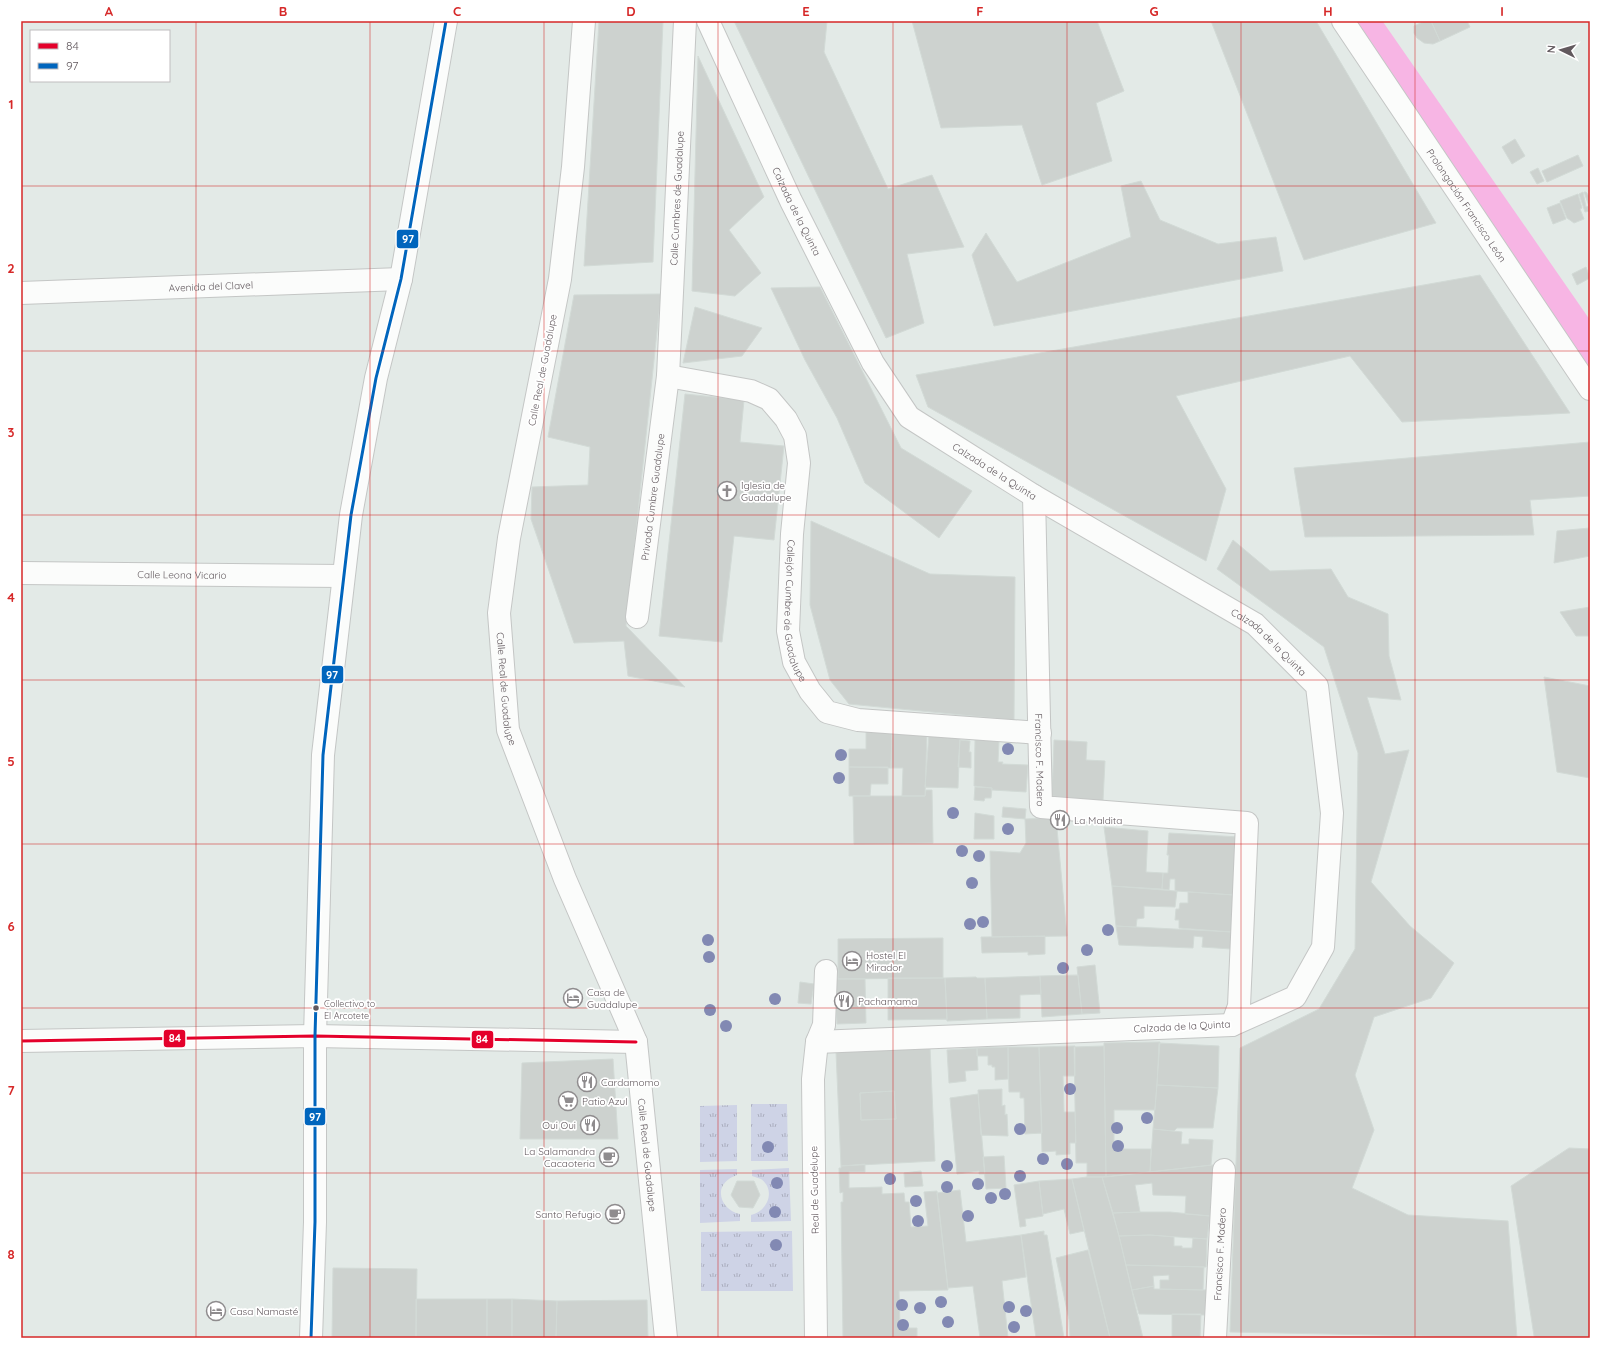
<svg xmlns="http://www.w3.org/2000/svg" width="1611" height="1359" font-family="Quicksand,sans-serif">
<defs>
<pattern id="grass-tufts" width="24" height="20" patternUnits="userSpaceOnUse"><rect width="24" height="20" fill="#ced3e6"/><path d="M3 7l-1-3M5 7V3M7 7l1-3M15 17l-1-3M17 17v-4M19 17l1-3" fill="none" stroke="#abaebe"/></pattern>
</defs>
<rect width="100%" height="100%" fill="#e3eae7"/>
<!-- grass -->
<path fill="url(#grass-tufts)" d="M751,1104h36l1,57h-37z
M737,1105v56l-37,1v-56z
M789,1168l2,53 -40,1v-7c17,-4 25,-25 10,-36 -3,-1 -6,-2 -9,-3v-6z
M737,1169v6c-2,1 -6,2 -8,4 -16,11 -6,32 11,35v7l-40,2v-53z
M792,1231l1,60h-92v-59z"/>
<g fill="none" stroke-linecap="round" stroke-linejoin="round">
<!-- canal -->
<path stroke="#f7b5e4" stroke-width="32" d="M1363,21l227,327"/>
</g>
<!-- building -->
<path fill="#cdd2cf" stroke="#d2dad6" fill-rule="evenodd" d="M599,21h64l-10,241 -69,4z
M734,21h93l-3,31 64,137 44,-14 32,72 -57,7 17,69 -38,15z
M912,21h185l27,70 -28,12 16,58 -70,24 -20,-60 -81,3z
M1211,21h105l120,202 -132,37z
M1425,21h6l9,20 -7,3 -9,-1 -7,-5 -3,-5v-7z
M1431,21h36l3,6 -30,14z
M698,56l66,141 -35,33 32,43 -26,23 -43,-5z
M1515,139l10,17 -13,8 -10,-17z
M1578,155l5,11 -36,16 -5,-11z
M1538,168l6,13 -7,3 -7,-12z
M1141,181l19,39 58,24 58,-7 7,34 -289,55 -22,-71 14,-22 31,49 114,-45 -10,-51z
M1583,192l3,15 3,-1 -5,-14h2l3,4h1v15l-5,1 -6,-18z
M1578,194l4,14 -2,1 4,10 -10,4 -7,-5 -7,-17z
M1560,203l6,16 -13,5 -6,-16z
M1586,267l4,11 -13,7 -5,-11z
M1480,275l90,138 -168,9 -52,-66 -174,40 50,93 -20,72 -278,-154 -12,-32z
M820,287l81,161 71,43 -33,47 -74,-55 -28,-65 -32,-58 -34,-72z
M661,294l-35,332 59,61 -57,-11 -4,-35 -50,2 -43,-124 1,-32 56,-2 2,-38 -42,-10 26,-142z
M695,307l67,21 -20,28 -59,7z
M685,394l59,6 -4,42 44,4 -10,94 -40,-4 -12,106 -63,-6z
M1590,442v54l-60,4 4,35 -229,2 -11,-69z
M811,521l119,53 85,3 -1,143 -165,-16 -19,-24 -20,-75z
M1590,528v28l-36,7 3,-32z
M1233,540l37,31 61,-2 17,28 40,17 1,42 12,44 -34,-3 18,57 24,-4 -38,132 39,44 44,37 -23,35 -57,19 -19,58 19,55 -22,58 56,27 100,6 9,117 -287,-6 10,-284 79,-39 36,-60 3,-196 -34,-106 -107,-78z
M1590,607v29h-14l-16,-24z
M1544,677l46,9v92l-33,-6z
M866,728l26,4 -1,36 -42,-1v-18h17z
M892,732l35,1 -2,63h-23l1,-28h-12z
M929,734l31,2 -2,52 -33,-1z
M960,740l10,1 -1,11h2v16l-13,-1z
M975,740l24,1 -1,21h5l-1,2 26,1 -2,27 -34,-2v-2l-18,-2z
M1054,740l33,2 -1,18 19,1 -2,40 -51,-5z
M849,767h39v17h-17l-1,12h-21z
M975,787l17,1 -1,10h-6l-1,3 -10,-1z
M926,790h6l1,53 -79,1 -1,-48h72z
M1003,807l23,2 -1,10 -23,-2z
M975,813l19,3v23h-20z
M1056,818l11,118 -75,1 -2,-86 30,2 6,-10 -1,-24z
M1104,827l44,4 -2,41 17,1 -1,16 -50,-3z
M1169,833l70,4 -5,58 -57,-4h-2v-12h-5l-1,11 -7,-1 1,-16h5l1,-18h-2z
M1112,886l63,5h2l-2,16 -31,-1v12l-7,1 -1,8 -20,-1z
M1188,892l46,3 -2,37 -53,-4v-8h-4l1,-11h3l1,-6h8z
M1116,926l116,6 -1,17 -29,-2 1,-10 -9,-1 -1,12 -74,-3z
M1045,936v18l-17,1v-3l-46,1 -1,-16z
M943,938v40l-105,1v-40z
M1095,965l5,48 -18,1 -5,-47z
M1078,975l4,39 -40,3 -2,-41z
M1040,976l1,18 -21,1v23l-33,1 -2,-41z
M976,977l1,1h8l2,41 -40,2 -2,-43z
M888,978h57l2,41 -59,1z
M838,979h27l1,44 -29,1 -2,-44z
M800,982l14,2 -3,20 -13,-1z
M1160,1042l-5,68h-41v39h37l-1,23 -44,5 -2,-134z
M1159,1043l60,3 -1,42 -61,-3z
M1075,1046v30h-12l1,36h11l1,31h-6v11l-14,1v-4l-14,1 -3,-105z
M1104,1046l2,131h-19v-14h-11l-2,-116z
M930,1047l5,114 -94,5 -5,-114zM894,1091l2,28 -35,1 -1,-27z
M1008,1047v32l-13,1v-13h-3v-2h-4v-9h-11v-8z
M1008,1047h31l3,86 -17,1 -1,-36h-4v-6h-11z
M977,1048l1,22 -13,1 1,10 -17,2 -2,-33z
M613,1059l5,80h-98l2,-76z
M1157,1085l61,3 -5,40h-36l-3,3 -21,-2z
M1002,1089v17l3,-1v10l2,-1 1,22 -27,-1 -3,-45z
M894,1091l2,28 -35,1 -1,-27z
M978,1094l7,80h-6v-3l-22,3 -7,-76z
M1153,1129l29,3 -1,12h8v-5l24,1 -2,25 -61,7z
M1569,1148l21,1v189h-53l-3,-2 -23,-150z
M1004,1156l2,32 -20,1 -3,-32z
M865,1164v8h-16v16l33,-1v7l22,-1 1,9h4l2,25 17,-1 -4,-34 13,-1 11,99 -49,1 1,37h17v10h-74l-2,-136h2v-10l-3,1 -1,-25h2v-2z
M1213,1165l-3,51 -25,-2 1,-18 -33,-1 -1,-12 -17,2 5,27 -27,1 -11,-36z
M921,1171l2,15 -18,1 -1,-14z
M1087,1177h15l17,59 24,102h-33l-38,-159z
M1072,1179l12,52 -14,3 -6,-25 -21,5 -4,-33z
M737,1181h17l6,14 -7,13 -14,-1 -8,-12z
M1039,1181l4,35 -18,3 1,7 -6,1 -6,-42z
M960,1190l6,52 55,-7 5,42 -24,4 6,57h-28l-7,-52 -25,2 -11,-95z
M1140,1212h30l40,4 -3,23 -57,-4 -31,1 -6,-23z
M1044,1231v4h3l17,103h-28l-15,-103z
M1150,1235l24,2v9h8v2h10l1,-10 14,1 -1,28 -80,-2 -7,-29z
M1088,1250l22,88h-40l-1,-18 -13,-62z
M1126,1265l78,2 -1,23 -43,-1v-9h9v-5l-16,1 1,10 -22,4z
M333,1268l84,1 -1,69h-84z
M1154,1286v3l52,1 -1,25 -66,-1 -7,-24z
M416,1299h71v39h-71z
M487,1299h25v39h-25z
M512,1299l45,2 -1,37h-44z
M647,1300l1,38h-92l1,-37z
M1172,1314h29l-1,24h-28z"/>
<g fill="none" stroke-linecap="round" stroke-linejoin="round">
<!-- minor casing -->
<g stroke="#c4c6c5" stroke-width="24">
<g id="minor">
<path id="s1" d="M584,21l-11,146 -13,112 -51,259 -10,75 9,117 57,149 71,163 30,296"/>
<path id="s2" d="M708,21l83,180 82,162 36,54 125,79 221,128 62,62 15,127 -9,134 -28,50 -63,28 -415,17"/>
<path id="s3" d="M1343,21l247,368"/>
<path id="s4" d="M21,293l380,-14"/>
<path id="s5" d="M668,376l83,15 18,8 17,20 9,17 4,27 -7,71 -4,97 6,31 16,29 17,21 31,8 182,13"/>
<path id="s6" d="M1034,496l7,311 206,16 -8,183 -7,19"/>
<path id="s7" d="M21,573l322,3"/>
<path id="s8" d="M637,617l31,-241 17,-355"/>
<path d="M21,1041l294,-5 321,6"/>
<path d="M816,1338l-3,-259 4,-37 7,-17 2,-54"/>
<path id="s9" d="M1215,1338l9,-168"/>
</g>
</g>
<!-- tertiary casing -->
<g stroke="#c4c6c5" stroke-width="24">
<path id="tertiary" d="M311,1338l4,-116v-186l8,-281 28,-240 25,-137 25,-99 45,-258"/>
</g>
<!-- minor -->
<use href="#minor" stroke="#fbfcfb" stroke-width="22"/>
<!-- tertiary -->
<use href="#tertiary" stroke="#fbfcfb" stroke-width="22"/>
<!-- bus-1 casing -->
<g stroke="#fff" stroke-width="6">
<path id="bus-1" d="M21,1041l294,-5 321,6"/>
</g>
<!-- bus-2 casing -->
<g stroke="#fff" stroke-width="6">
<path id="bus-2" d="M311,1338l4,-116v-186l8,-281 28,-240 25,-137 25,-99 45,-258"/>
</g>
<!-- bus-1 -->
<use href="#bus-1" stroke="#e4002b" stroke-width="3"/>
<!-- bus-2 -->
<use href="#bus-2" stroke="#0065bd" stroke-width="3"/>
</g>
<!-- trees -->
<g fill="#8289b3">
<circle cx="1008" cy="749" r="6"/>
<circle cx="841" cy="755" r="6"/>
<circle cx="839" cy="778" r="6"/>
<circle cx="953" cy="813" r="6"/>
<circle cx="1008" cy="829" r="6"/>
<circle cx="962" cy="851" r="6"/>
<circle cx="979" cy="856" r="6"/>
<circle cx="972" cy="883" r="6"/>
<circle cx="983" cy="922" r="6"/>
<circle cx="970" cy="924" r="6"/>
<circle cx="1108" cy="930" r="6"/>
<circle cx="708" cy="940" r="6"/>
<circle cx="1087" cy="950" r="6"/>
<circle cx="709" cy="957" r="6"/>
<circle cx="1063" cy="968" r="6"/>
<circle cx="775" cy="999" r="6"/>
<circle cx="710" cy="1010" r="6"/>
<circle cx="726" cy="1026" r="6"/>
<circle cx="1070" cy="1089" r="6"/>
<circle cx="1147" cy="1118" r="6"/>
<circle cx="1117" cy="1128" r="6"/>
<circle cx="1020" cy="1129" r="6"/>
<circle cx="1118" cy="1146" r="6"/>
<circle cx="768" cy="1147" r="6"/>
<circle cx="1043" cy="1159" r="6"/>
<circle cx="1067" cy="1164" r="6"/>
<circle cx="947" cy="1166" r="6"/>
<circle cx="1020" cy="1176" r="6"/>
<circle cx="890" cy="1179" r="6"/>
<circle cx="777" cy="1183" r="6"/>
<circle cx="978" cy="1184" r="6"/>
<circle cx="947" cy="1187" r="6"/>
<circle cx="1005" cy="1194" r="6"/>
<circle cx="991" cy="1198" r="6"/>
<circle cx="916" cy="1201" r="6"/>
<circle cx="775" cy="1212" r="6"/>
<circle cx="968" cy="1216" r="6"/>
<circle cx="918" cy="1221" r="6"/>
<circle cx="776" cy="1245" r="6"/>
<circle cx="941" cy="1302" r="6"/>
<circle cx="902" cy="1305" r="6"/>
<circle cx="1009" cy="1307" r="6"/>
<circle cx="920" cy="1308" r="6"/>
<circle cx="1026" cy="1311" r="6"/>
<circle cx="948" cy="1322" r="6"/>
<circle cx="903" cy="1325" r="6"/>
<circle cx="1014" cy="1327" r="6"/>
</g>
<!-- grid -->
<path fill="none" stroke="#d62828" stroke-width="1" stroke-opacity="0.55" d="M196,21v1317M370,21v1317M544,21v1317M718,21v1317M893,21v1317M1067,21v1317M1241,21v1317M1415,21v1317M21,186h1569M21,351h1569M21,515h1569M21,680h1569M21,844h1569M21,1008h1569M21,1173h1569"/>
<!-- icons -->
<defs>
<g id="church-ring" transform="scale(1)"><circle r="9.5" fill="#fff" stroke="#8f8c8e" stroke-width="1.5"/><path d="M-1.2-6h2.4v3.5h3.3v2.4h-3.3V6h-2.4V-.1h-3.3v-2.4h3.3Z" fill="#8f8c8e"/></g>
<g id="restaurant-ring" transform="scale(1)"><circle r="9.5" fill="#fff" stroke="#8f8c8e" stroke-width="1.5"/><path d="M-5-6h1v4h1v-4h1v4h1v-4h1v5L-1.5 .5V6h-2V.5L-5-1ZM5-6V6H3V1.5H1.5Q1.5-4 5-6Z" fill="#8f8c8e"/></g>
<g id="hotel-ring" transform="scale(1)"><circle r="9.5" fill="#fff" stroke="#8f8c8e" stroke-width="1.5"/><path d="M-6-4.5h1.5V1H6V5H4.5V3h-9V5H-6ZM-4 0a1.8 1.8 0 1 1 3.6 0ZM.5 0V-2.5h3Q6-2.5 6 0Z" fill="#8f8c8e"/></g>
<g id="supermarket-ring" transform="scale(1)"><circle r="9.5" fill="#fff" stroke="#8f8c8e" stroke-width="1.5"/><path d="M-6-5.5h2.5l.6 2H6L4.5 2H-2.5L-4.4-4H-6ZM-1.5 3.2a1.3 1.3 0 1 0 .1 0ZM3 3.2a1.3 1.3 0 1 0 .1 0Z" fill="#8f8c8e"/></g>
<g id="cafe-ring" transform="scale(1)"><circle r="9.5" fill="#fff" stroke="#8f8c8e" stroke-width="1.5"/><path d="M-5.5-4.5H6V0H3Q3 3.5 0 3.5H-2.5Q-5.5 3.5-5.5 0ZM3-3.2v2h1.7v-2ZM-6 4.5H4V6H-6Z" fill="#8f8c8e"/></g>
</defs>
<g fill-rule="evenodd">
<use href="#church-ring" x="727" y="491"/>
<use href="#restaurant-ring" x="1060" y="820"/>
<use href="#hotel-ring" x="852" y="961"/>
<use href="#hotel-ring" x="573" y="998"/>
<use href="#restaurant-ring" x="844" y="1001"/>
<use href="#restaurant-ring" x="587" y="1082"/>
<use href="#supermarket-ring" x="568" y="1101"/>
<use href="#restaurant-ring" x="590" y="1125"/>
<use href="#cafe-ring" x="609" y="1157"/>
<use href="#cafe-ring" x="615" y="1214"/>
<use href="#hotel-ring" x="216" y="1311"/>
</g>
<!-- markers -->
<circle fill="#62595e" stroke="#fff" stroke-width="1.5" cx="316" cy="1008" r="3.5"/>
<g text-anchor="middle" stroke-width="3.5" stroke-linejoin="round" paint-order="stroke">
<!-- bus labels -->
<g font-size="9" fill="#62595e" stroke="#fff" text-anchor="start">
<text x="324" y="1007">Collectivo to<tspan x="324" dy="12">El Arcotete</tspan></text>
</g>
<!-- street labels -->
<g font-size="10" fill="#62595e" stroke="#fff">
<text dy="4" stroke="none"><textPath href="#s8" startOffset="421">Calle Cumbres de Guadalupe</textPath></text>
<text dy="4" stroke="none"><textPath href="#s3" startOffset="222">Prolongación Francisco León</textPath></text>
<text dy="4" stroke="none"><textPath href="#s2" startOffset="210">Calzada de la Quinta</textPath></text>
<text dy="4" stroke="none"><textPath href="#s4" startOffset="190">Avenida del Clavel</textPath></text>
<text transform="translate(542 370) rotate(-79)" y="4">Calle Real de Guadalupe</text>
<text dy="4" stroke="none"><textPath href="#s2" startOffset="546">Calzada de la Quinta</textPath></text>
<text dy="4" stroke="none"><textPath href="#s8" startOffset="121">Privada Cumbre Guadalupe</textPath></text>
<text dy="4" stroke="none"><textPath href="#s7" startOffset="161">Calle Leona Vicario</textPath></text>
<text dy="4" stroke="none"><textPath href="#s5" startOffset="326">Callejón Cumbre de Guadalupe</textPath></text>
<text dy="4" stroke="none"><textPath href="#s2" startOffset="870">Calzada de la Quinta</textPath></text>
<text dy="4" stroke="none"><textPath href="#s1" startOffset="675">Calle Real de Guadalupe</textPath></text>
<text dy="4" stroke="none"><textPath href="#s6" startOffset="264">Francisco F. Madero</textPath></text>
<text transform="translate(1182 1026) rotate(-3)" y="4">Calzada de la Quinta</text>
<text dy="4" stroke="none"><textPath href="#s1" startOffset="1167">Calle Real de Guadalupe</textPath></text>
<text transform="translate(814 1190) rotate(-91)" y="4">Real de Guadelupe</text>
<text dy="4" stroke="none"><textPath href="#s9" startOffset="84">Francisco F. Madero</textPath></text>
</g>
<!-- poi labels -->
<g font-size="10" fill="#62595e" stroke="#fff" text-anchor="start">
<text x="741" y="489">Iglesia de<tspan x="741" dy="12">Guadalupe</tspan></text>
<text x="1074" y="824">La Maldita</text>
<text x="866" y="959">Hostel El<tspan x="866" dy="12">Mirador</tspan></text>
<text x="587" y="996">Casa de<tspan x="587" dy="12">Guadalupe</tspan></text>
<text x="858" y="1005">Pachamama</text>
<text x="601" y="1086">Cardamomo</text>
<text x="582" y="1105">Patio Azul</text>
<text x="576" y="1129" text-anchor="end">Oui Oui</text>
<text x="595" y="1155" text-anchor="end">La Salamandra<tspan x="595" dy="12">Cacaoteria</tspan></text>
<text x="601" y="1218" text-anchor="end">Santo Refugio</text>
<text x="230" y="1315">Casa Namasté</text>
</g>
</g>
<g stroke="#fff" stroke-width="1.5">
<rect x="396" y="229" width="23" height="20" rx="4" fill="#0065bd"/>
<rect x="321" y="665" width="23" height="19" rx="4" fill="#0065bd"/>
<rect x="163" y="1029" width="23" height="19" rx="4" fill="#e4002b"/>
<rect x="471" y="1030" width="23" height="19" rx="4" fill="#e4002b"/>
<rect x="304" y="1107" width="22" height="19" rx="4" fill="#0065bd"/>
</g>
<g font-size="11" text-anchor="middle" font-weight="bold" fill="#fff">
<text x="408" y="243">97</text>
<text x="332" y="679">97</text>
<text x="175" y="1042">84</text>
<text x="482" y="1043">84</text>
<text x="315" y="1121">97</text>
</g>
<!-- border -->
<rect width="1611" height="1359" fill="none" stroke="#ffffff" stroke-width="44"/>
<!-- legend -->
<rect x="30" y="30" width="140" height="52" fill="#ffffff" stroke="#c0bdbf"/>
<rect x="38" y="43" width="20" height="6" fill="#e4002b" stroke="#c0bdbf"/>
<text x="66" y="50" font-size="12" fill="#62595e">84</text>
<rect x="38" y="63" width="20" height="6" fill="#0065bd" stroke="#c0bdbf"/>
<text x="66" y="70" font-size="12" fill="#62595e">97</text>
<!-- north arrow -->
<g transform="translate(1561 50) rotate(275)" stroke="#ffffff" stroke-width="3" paint-order="stroke">
<path d="M0-3L7 15L0 10L-7 15Z" fill="#62595e"/>
<text y="-6" font-size="11" font-weight="bold" text-anchor="middle" fill="#62595e">N</text>
</g>
<rect x="22" y="22" width="1567" height="1315" fill="none" stroke="#d62828" stroke-width="1.5"/>
<g font-size="13" text-anchor="middle" font-weight="bold" fill="#d62828">
<text x="109" y="16">A</text>
<text x="283" y="16">B</text>
<text x="457" y="16">C</text>
<text x="631" y="16">D</text>
<text x="806" y="16">E</text>
<text x="980" y="16">F</text>
<text x="1154" y="16">G</text>
<text x="1328" y="16">H</text>
<text x="1502" y="16">I</text>
<text x="11" y="109">1</text>
<text x="11" y="273">2</text>
<text x="11" y="437">3</text>
<text x="11" y="602">4</text>
<text x="11" y="766">5</text>
<text x="11" y="931">6</text>
<text x="11" y="1095">7</text>
<text x="11" y="1259">8</text>
</g>
</svg>
